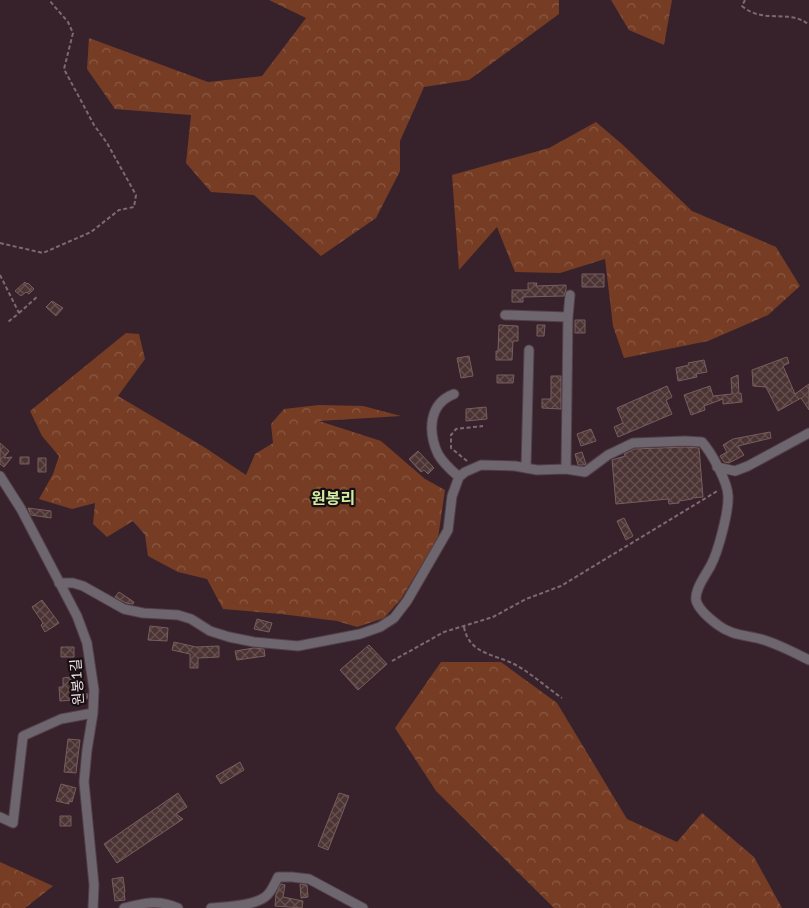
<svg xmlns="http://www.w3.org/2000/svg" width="809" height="908" font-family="Lato,'Noto Sans KR',sans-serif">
<defs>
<pattern id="forest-crowns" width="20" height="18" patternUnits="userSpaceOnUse" patternTransform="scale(1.25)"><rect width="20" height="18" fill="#763d24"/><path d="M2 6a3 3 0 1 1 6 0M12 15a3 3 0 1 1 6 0" fill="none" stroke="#8a5944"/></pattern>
<pattern id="building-cross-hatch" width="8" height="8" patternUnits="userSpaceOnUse" patternTransform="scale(1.25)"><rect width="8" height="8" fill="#4c3434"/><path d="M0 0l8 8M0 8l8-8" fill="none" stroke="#665151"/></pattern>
</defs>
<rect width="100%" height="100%" fill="#37222c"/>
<!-- forest -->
<path fill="url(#forest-crowns)" d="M269,0h290v14l-90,66 -45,7 -24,54v30l-24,47 -55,38 -67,-61 -43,-3 -25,-29 5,-48 -76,-6 -28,-40 2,-31 119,44 54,-6 44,-58z
M611,0h61l-8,45 -35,-15z
M596,122l27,23 69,66 84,36 24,39 -32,29 -60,26 -84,17 -11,-32 -8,-67 -45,14 -45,-1 -18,-45 -38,43 -7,-95 97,-27z
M126,333l13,1 6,25 -27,37 86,51 42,28 9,-21 18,-11 -2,-19 13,-15 35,-4 44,1 38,10 -82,5 62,20 44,38 20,11 -7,48 -37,61 -17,19 -27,9 -20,-6 -56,-7 -58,-5 -16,-30 -29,-7 -30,-16 -3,-21 -12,-14 -26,16 -14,-13 2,-21 -23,6 -33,-10 14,-25 6,-18 -17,-20 -12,-25z
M441,662h60l56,41 70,116 50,23 25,-29 52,44 28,51h-228l-118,-117 -41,-63z
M0,862l53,24 -28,22h-25z"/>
<!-- building -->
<path fill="url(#building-cross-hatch)" stroke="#785e5e" d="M582,274h22v13h-22z
M25,282l2,2 1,-1 6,6 -5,5 -3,-2 -5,4 -6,-5z
M528,283h9l-1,3 30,-1v5l-2,6 -41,1v5h-11v-12h16z
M52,301l11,7 -7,8 -10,-9z
M575,320h10v13h-10z
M499,325l19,1v15h-5l-1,19h-16v-9h2z
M537,325h8l-1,11h-7z
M469,356l4,20 -12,2 -4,-20z
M787,357l2,6 -6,3 12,28 14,-10v26l-8,-12 -23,13 -12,-24 -13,-1 -1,-16z
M704,360l3,12 -11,2 1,3 -19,4 -2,-13 13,-3 -1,-2z
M497,375h17l-1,8h-16z
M738,375l1,19 2,-1 1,9 -19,2v-5l-19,7 1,4 -14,5 -7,-20 26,-9 3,10 19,-2 -1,-16z
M551,376h10v33l-19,-1v-9h9z
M667,386l5,11 -6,3 6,14 -54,23 -4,-10 9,-4 -6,-15z
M486,407l1,12 -21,2v-12z
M591,429l5,12 -15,5 -4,-12z
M770,432l1,6 -33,8 6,9 -15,8 -5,-1 -4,-6 7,-4 -4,-7 10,-6z
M0,443l9,8 -5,7 8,-1 -8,10 -4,-3z
M685,447l14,1 4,49 -11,1v1l-13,2v2l-10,1 -1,-5 -52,5 -4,-44 13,-4 -1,-2 10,-5z
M418,451l16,17 -6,6 -4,-4 -3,2 -12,-13z
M582,452l4,12 -3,1h-5l-3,-11z
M20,457h9v7h-9z
M38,458h8v14h-8z
M28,508l23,3v7l-20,-3z
M624,518l9,18 -7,4 -9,-19z
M119,592l15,10 -1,2 -7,-1 -11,-6z
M42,600l17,23 -14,9 -4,-7 2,-2 -11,-16z
M257,619l15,4 -3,9 -15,-3z
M150,626l18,2 -1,13 -19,-1z
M174,642l22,5 23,-1v11l-21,1v10h-8v-14l-18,-4z
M369,645l18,19 -29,26 -18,-20z
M61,647h13v10h-13z
M254,648l10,1 1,7 -28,4 -2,-9z
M77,676l1,18h10l-1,5 -27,2 -1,-14h4v-9z
M68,739l12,1 -4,33 -12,-1z
M240,762l4,8 -23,14 -5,-8z
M61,784l15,4 -4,14 -3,-1v3l-13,-3z
M178,793l9,14 -11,7 7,5 -66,44 -13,-19z
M339,793l10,3 -21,54 -10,-4z
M60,816h11v10h-11z
M123,877l2,15h-1l1,8 -10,1 -3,-22z
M281,884l4,1 -2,12 20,4 -1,7 -27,-2 1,-12z
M300,884l7,1 1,12 -7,1z"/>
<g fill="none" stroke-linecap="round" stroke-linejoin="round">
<!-- minor casing -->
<g stroke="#544049" stroke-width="11">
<path id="minor" d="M505,315l63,2 -2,152
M568,317l2,-22
M454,394c-26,10 -26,38 -16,60 5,9 14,17 21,23
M717,467l18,4 13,-5 61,-33
M526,468l3,-118
M0,476l21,33 56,107 10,27 7,47 -1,23 -6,37 -3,32 10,103 -1,23
M59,583h14l10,3 41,23 19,4 35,2 13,4 19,12 19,6 25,5 44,4 62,-12 20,-7 14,-9 13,-17 41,-71 4,-34 7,-19 6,-5 16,-7 34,1 22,4 29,-1 19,3 23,-17 25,-12 52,-2 17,1c9,10 26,40 26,54 1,15 -10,56 -17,69 -5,10 -16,23 -15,35 2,9 14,19 22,25 14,11 30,10 46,15 16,5 31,13 45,20
M0,817l13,6 10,-87 38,-17 32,-6
M124,908c20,-5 34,-9 54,0
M211,908c14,-1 42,-2 54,-11 6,-4 10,-14 13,-20h14l17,2 54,29"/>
</g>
<!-- path -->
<path stroke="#7c6a72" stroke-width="2" stroke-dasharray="4 2.5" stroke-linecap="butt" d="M745,0l-3,6c22,19 48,2 67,19
M0,243l43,10 48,-21 28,-22 15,-3 2,-12 -29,-52 -13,-18 -30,-56 9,-36 -5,-11 -19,-22
M0,275l19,38 -11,9
M19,313l19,-17
M467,461l-16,-13v-13l5,-6 27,-3
M464,627c5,27 30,27 50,37 17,9 32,23 48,34
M392,661l52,-29 49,-15 33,-18 35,-13 158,-96"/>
<!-- minor -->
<use href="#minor" stroke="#6d666e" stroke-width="9"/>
</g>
<g text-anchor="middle" stroke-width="4.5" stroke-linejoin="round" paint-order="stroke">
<!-- street labels -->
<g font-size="14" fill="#ecdee4" stroke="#180f13">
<text transform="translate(77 682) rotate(-94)" y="5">원봉1길</text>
</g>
<!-- quarter labels -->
<g font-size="16" font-weight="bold" fill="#d0ea9f" stroke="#180f13">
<text x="333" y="504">원봉리</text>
</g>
</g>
</svg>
